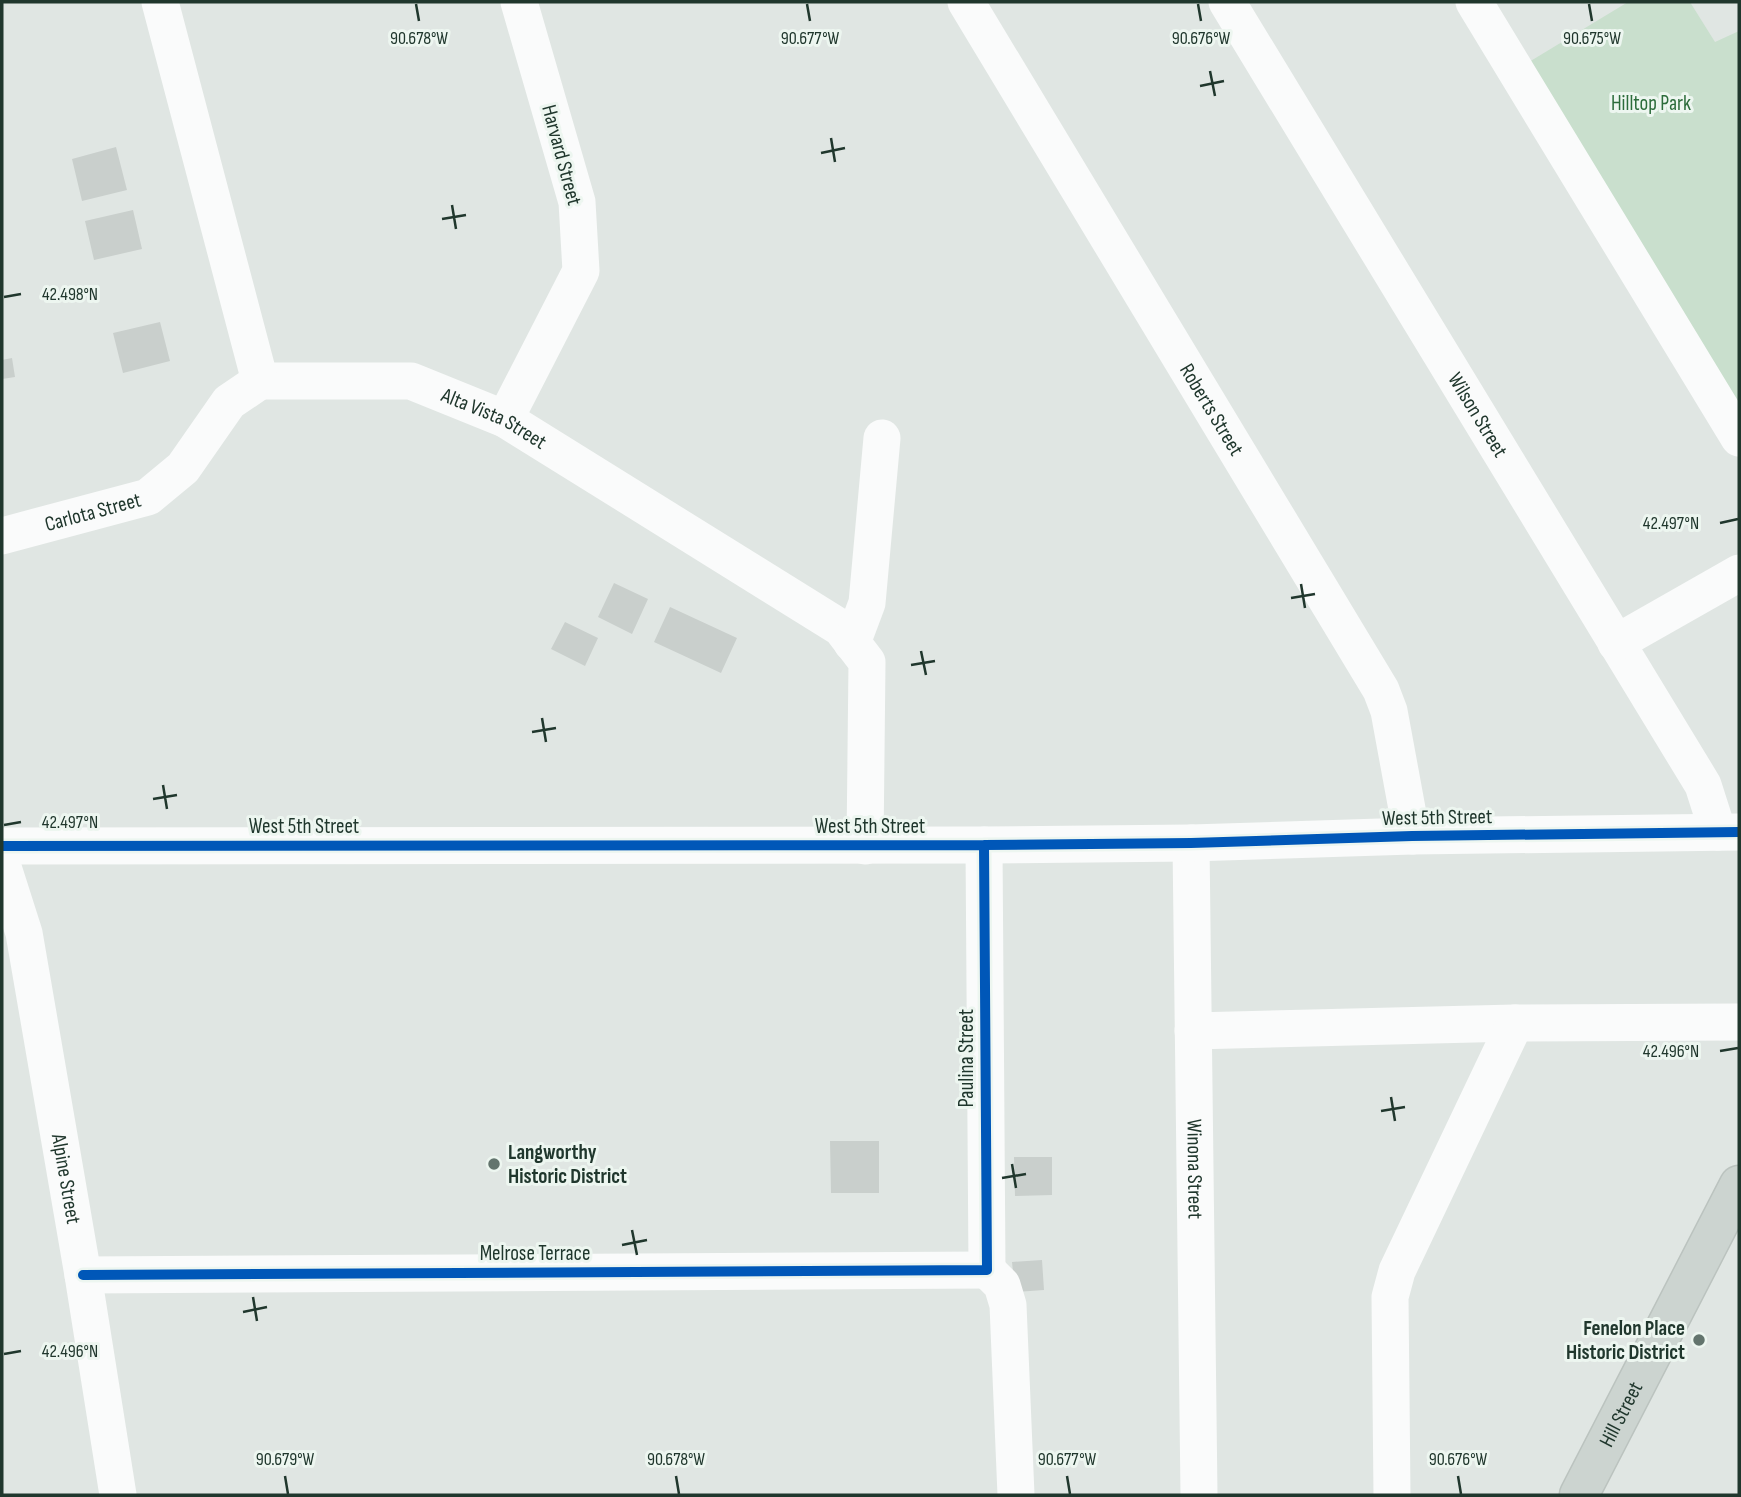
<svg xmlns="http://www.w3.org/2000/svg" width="1741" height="1497" font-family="'Sofia Sans Condensed',sans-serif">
<rect width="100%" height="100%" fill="#e0e6e3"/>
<!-- green -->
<path fill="#c9dfcd" d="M1628,2h62l25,40 24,-11v380l-215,-346z"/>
<!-- building -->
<path fill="#c9cfcc" d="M116,147l11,43 -45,11 -10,-42z
M133,210l9,39 -48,11 -9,-39z
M160,322l10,39 -47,12 -10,-40z
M12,358l3,19 -13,2v-19z
M614,583l34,16 -16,35 -34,-17z
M670,607l67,31 -16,35 -67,-31z
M565,622l33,16 -13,28 -34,-17z
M830,1141h49v52h-48z
M1014,1157h38v38l-37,1z
M1042,1260l2,30 -29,2 -3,-30z"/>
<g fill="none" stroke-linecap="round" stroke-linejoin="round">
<!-- major casing -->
<g stroke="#bbc3bf" stroke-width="41">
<g id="major">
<path id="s7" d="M1579,1495l160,-310"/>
</g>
</g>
<!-- minor -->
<g stroke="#fafbfb" stroke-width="37">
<path d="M160,2l100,379"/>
<path id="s1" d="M966,2l415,688 8,21 23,125"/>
<path id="s2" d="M1227,2l476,783 15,47"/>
<path d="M1474,2l265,436"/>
<path id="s3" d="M260,381h151l94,38 336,209 26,34 -2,184"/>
<path d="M505,419l76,-148 -4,-69 -58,-200"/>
<path id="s4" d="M2,536l146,-39 35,-29 46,-66 31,-21"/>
<path d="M852,643l15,-40 15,-165"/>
<path d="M1616,643l123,-70"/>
<path id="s5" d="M1191,843l8,652"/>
<path d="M984,845l3,425"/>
<path d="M2,846l982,-1 207,-2 221,-7 327,-4"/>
<path id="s6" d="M2,864l22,69 59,342 35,220"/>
<path d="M1193,1031l322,-8 224,-1"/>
<path d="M987,1270l15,15 6,20 8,190"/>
<path d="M83,1275l904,-5"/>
<path d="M1392,1495l-2,-198 7,-26 118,-248"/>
</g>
<!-- major -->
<use href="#major" stroke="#ccd4d0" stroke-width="38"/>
<!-- cycleway casing -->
<g stroke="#edf6f0" stroke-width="15">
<path id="cycleway" d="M2,846l982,-1 207,-2 221,-7 327,-4
M83,1275l904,-5 -3,-425"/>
</g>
<!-- cycleway -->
<use href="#cycleway" stroke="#0057b8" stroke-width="10"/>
</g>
<!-- ticks -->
<path fill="none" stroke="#20372d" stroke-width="2.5" d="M416,4l3,17M807,4l3,17M1198,4l3,17M1589,4l3,17M1210,71l5,25M1200,86l24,-5M831,138l4,24M821,153l24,-5M452,205l4,24M442,219l24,-4M4,297l17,-3M1720,523l18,-4M1301,584l4,24M1291,598l24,-4M921,651l5,24M911,665l24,-4M542,718l4,24M532,732l24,-4M163,785l4,24M153,799l24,-4M4,825l17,-3M1720,1051l18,-3M1391,1097l4,24M1381,1111l24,-4M1012,1164l4,24M1002,1178l24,-4M632,1230l5,25M622,1245l25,-5M253,1297l4,24M243,1312l24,-5M4,1354l17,-3M285,1476l3,18M676,1476l3,18M1067,1476l3,18M1458,1476l3,18"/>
<!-- markers -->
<g fill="#63746d" stroke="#edf6f0" stroke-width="2.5">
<circle cx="494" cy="1164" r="7"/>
<circle cx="1699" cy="1340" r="7"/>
</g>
<g text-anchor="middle" stroke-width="6" stroke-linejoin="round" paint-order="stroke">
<!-- park labels -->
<g font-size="21" fill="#2c6c3b" stroke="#edf6f0">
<text x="1651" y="110">Hilltop Park</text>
</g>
<!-- street labels -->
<g font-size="21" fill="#20372d" stroke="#edf6f0">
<text transform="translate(562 155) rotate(75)" y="7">Harvard Street</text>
<text dy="7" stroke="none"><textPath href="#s1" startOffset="476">Roberts Street</textPath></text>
<text dy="7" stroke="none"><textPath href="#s2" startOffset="483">Wilson Street</textPath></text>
<text dy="7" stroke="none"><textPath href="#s3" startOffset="242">Alta Vista Street</textPath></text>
<text dy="7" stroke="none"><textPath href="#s4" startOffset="94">Carlota Street</textPath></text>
<text transform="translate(1437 817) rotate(-1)" y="7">West 5th Street</text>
<text x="304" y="833">West 5th Street</text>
<text x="870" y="833">West 5th Street</text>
<text transform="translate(966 1058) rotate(-90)" y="7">Paulina Street</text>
<text dy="7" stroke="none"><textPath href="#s5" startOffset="326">Winona Street</textPath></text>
<text dy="7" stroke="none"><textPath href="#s6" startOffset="322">Alpine Street</textPath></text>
<text x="535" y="1260">Melrose Terrace</text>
<text dy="7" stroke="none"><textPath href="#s7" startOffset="91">Hill Street</textPath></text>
</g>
<!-- poi labels -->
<g font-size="21" font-weight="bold" fill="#20372d" stroke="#edf6f0" text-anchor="start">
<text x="508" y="1159">Langworthy<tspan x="508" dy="24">Historic District</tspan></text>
<text x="1685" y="1335" text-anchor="end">Fenelon Place<tspan x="1685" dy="24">Historic District</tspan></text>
</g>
</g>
<g font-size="18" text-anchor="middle" fill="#20372d" stroke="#edf6f0" stroke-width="6" stroke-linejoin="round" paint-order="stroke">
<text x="419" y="44">90.678°W</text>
<text x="1201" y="44">90.676°W</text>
<text x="1592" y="44">90.675°W</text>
<text x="810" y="44">90.677°W</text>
<text x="70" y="300">42.498°N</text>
<text x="1671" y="529">42.497°N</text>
<text x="70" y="828">42.497°N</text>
<text x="1671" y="1057">42.496°N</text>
<text x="70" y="1357">42.496°N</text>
<text x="285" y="1465">90.679°W</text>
<text x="676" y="1465">90.678°W</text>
<text x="1067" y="1465">90.677°W</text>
<text x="1458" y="1465">90.676°W</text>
</g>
<!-- border -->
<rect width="1741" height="1497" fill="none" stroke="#20372d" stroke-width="7"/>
</svg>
